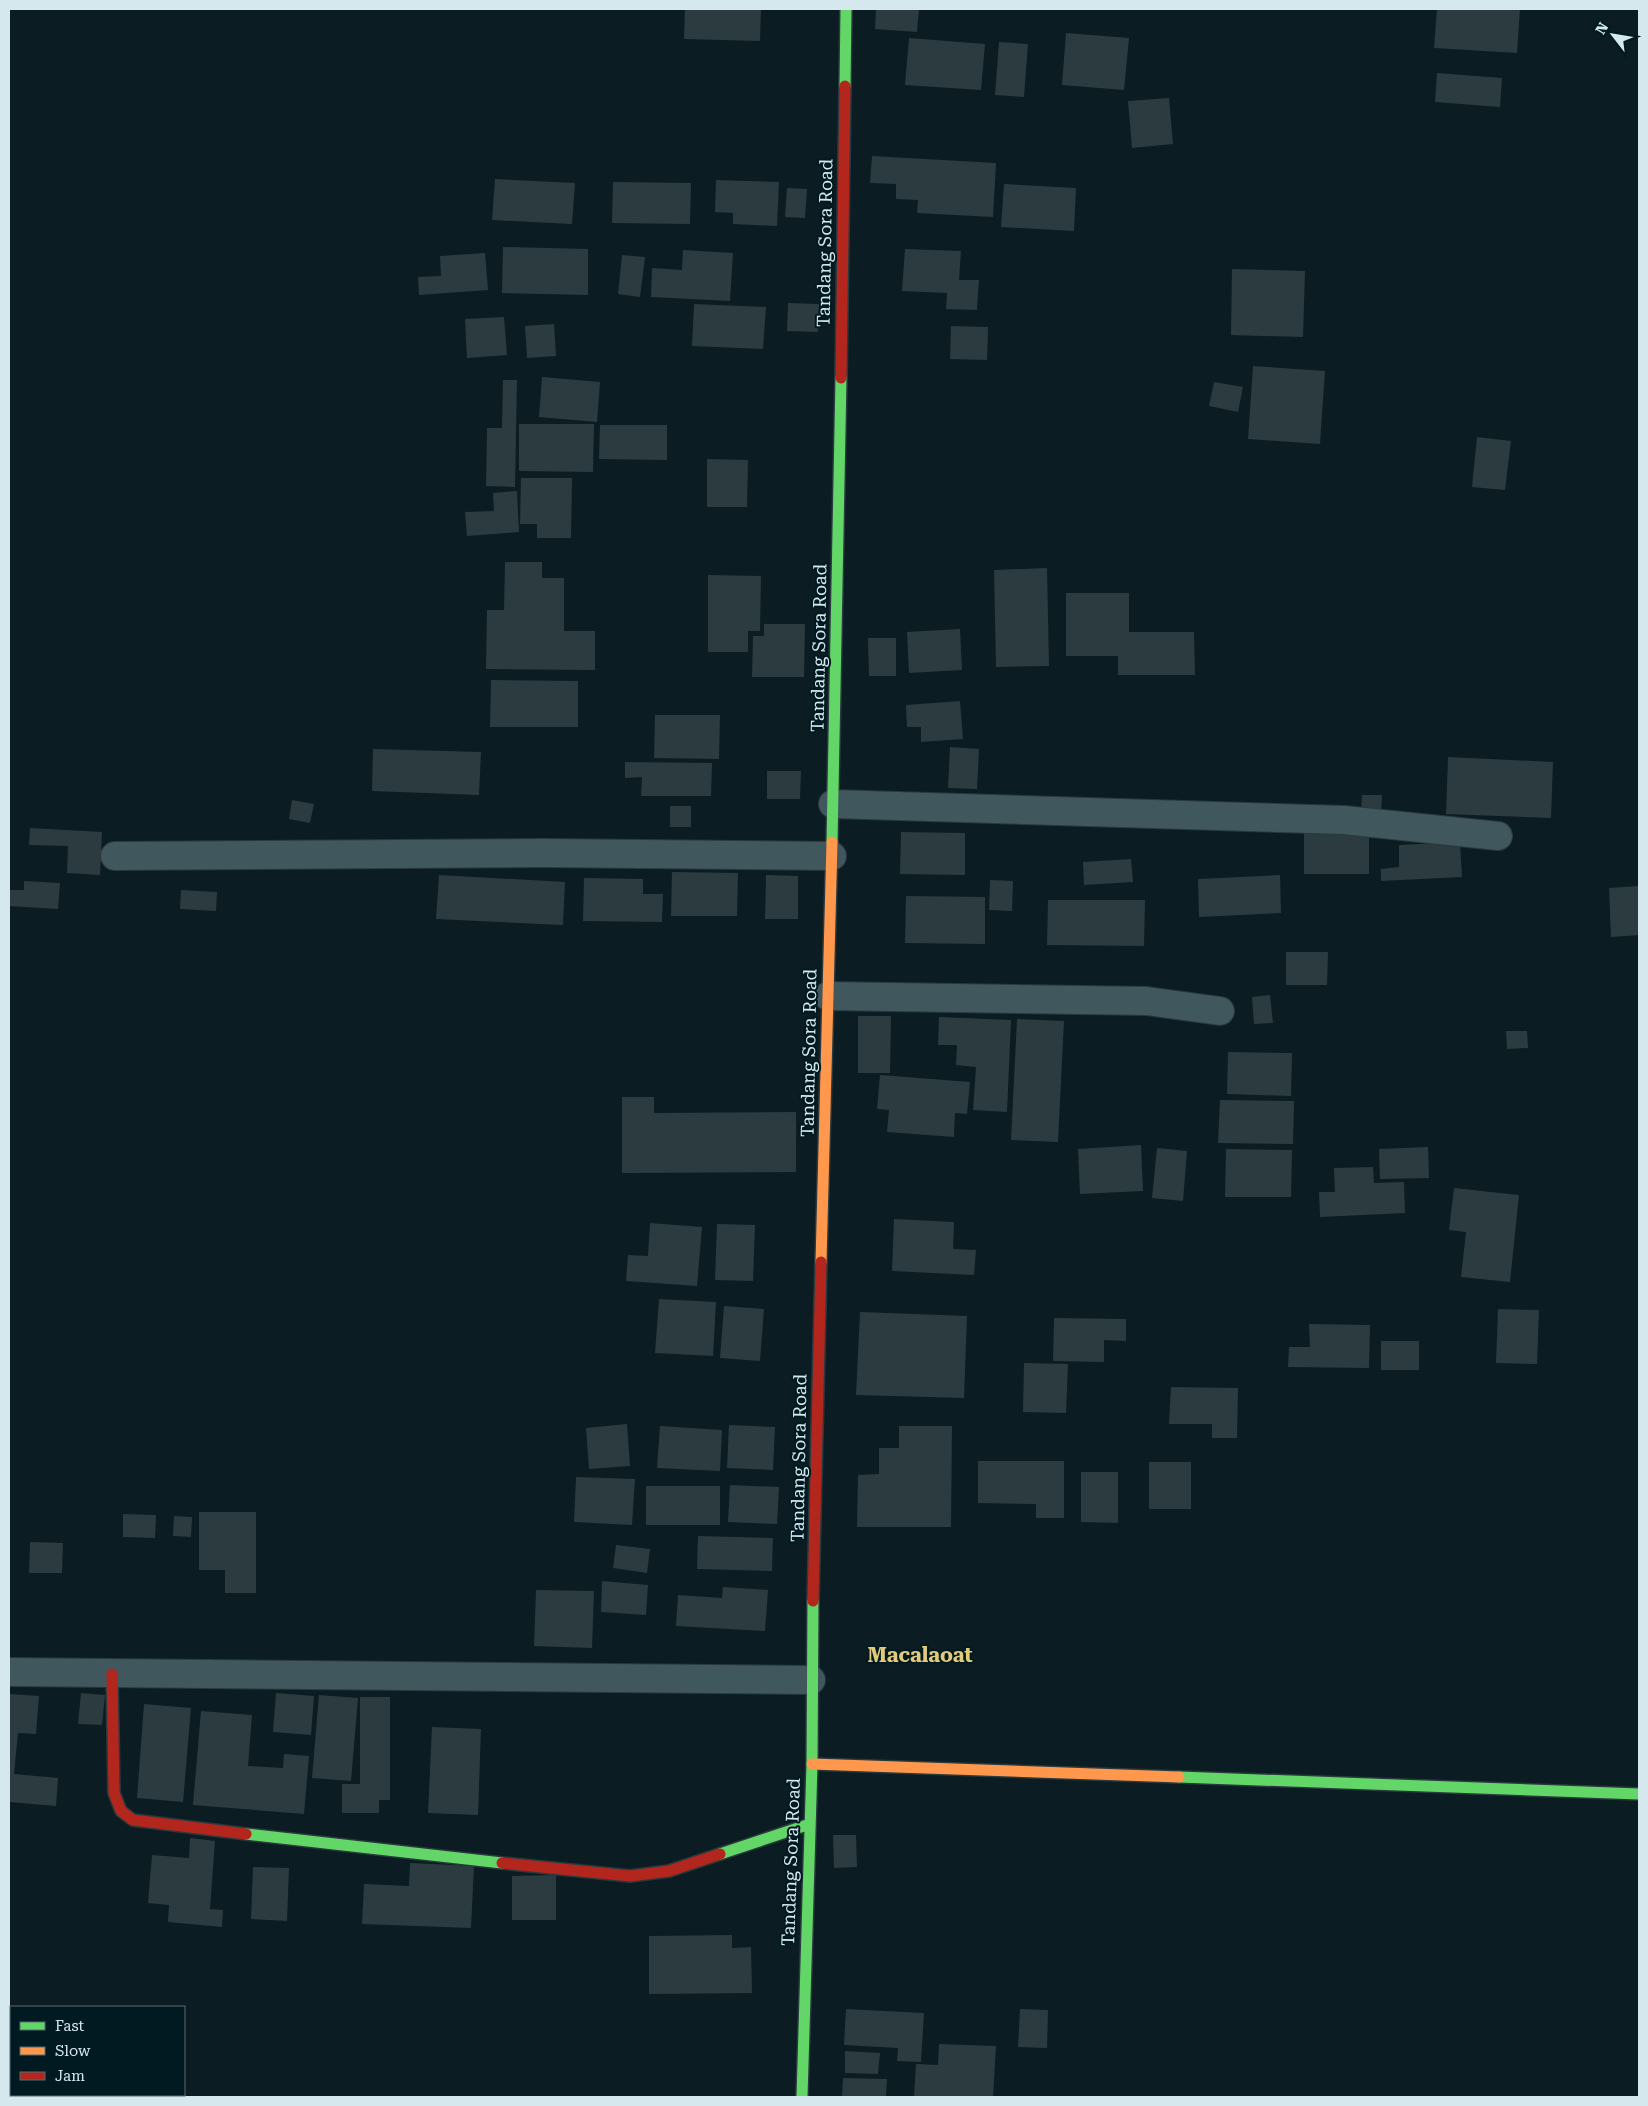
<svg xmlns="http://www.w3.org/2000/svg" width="1648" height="2106" font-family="'Roboto Serif',serif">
<rect width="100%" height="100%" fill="#0b1d22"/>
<!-- building -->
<path fill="#2c3b3f" d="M685,9h76l-1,32 -76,-2z
M876,9h43l-2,23 -42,-3z
M1437,9h83l-3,44 -83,-5z
M1066,33l63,5 -5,52 -62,-5z
M909,38l76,6 -4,46 -76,-5z
M999,42l29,2 -4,53 -29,-2z
M1437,73l65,5 -2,29 -65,-5z
M1169,98l4,46 -41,4 -4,-47z
M872,156l124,7 -3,54 -76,-4 1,-13 -22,-1v-15l-26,-1z
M495,179l80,4 -3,41 -80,-4z
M716,180l63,2 -2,44 -44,-2v-11l-18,-1z
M613,182l78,1 -1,41 -78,-1z
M1004,184l72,4 -2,43 -73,-4z
M787,188l20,1 -2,29 -20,-1z
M503,247l85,2v46l-86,-2z
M905,249l56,2 -2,29h20l-2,30 -31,-1 1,-16 -45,-2z
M683,250l50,3 -3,48 -79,-4 1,-29 30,2z
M485,253l3,37 -69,5 -1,-18 23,-1 -1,-20z
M622,255l23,2 -5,40 -22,-3z
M1232,269l73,2 -2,66 -72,-2z
M788,303l31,1 -1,28 -31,-1z
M694,304l72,3 -3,42 -71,-3z
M504,317l3,38 -40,3 -2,-39z
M554,324l2,32 -29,2 -2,-32z
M951,326l37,1 -1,33 -37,-1z
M1253,366l72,5 -5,73 -72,-5z
M542,377l58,5 -3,40 -58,-5z
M503,380h14l-2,107 -29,-1 1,-58h15z
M1214,382l29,5 -5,25 -29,-6z
M519,424h75l-1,48 -74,-1z
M600,425h67v35l-68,-1z
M1477,437l34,4 -6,49 -33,-3z
M707,459l41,1 -1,47h-40z
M521,478h51l-1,60h-34v-14h-17z
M517,491l2,41 -52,4 -2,-24 29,-1 -1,-18z
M505,562h37v16h22v53h31v39l-109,-1 1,-59h17z
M1047,568l2,98 -53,1 -2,-97z
M708,575l53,1 -1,55h-12v21h-40z
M1066,593h63v39h65l1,43h-77v-19h-52z
M764,624h41l-1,53h-52l1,-41h11z
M960,629l2,41 -53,3 -2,-41z
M868,638h28v38h-27z
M491,680l87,1v46h-88z
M960,701l3,38 -42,3v-15h-14l-1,-22z
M655,715h65l-1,44 -65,-1z
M950,747l29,2 -2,40 -29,-1z
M373,749l108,3 -2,43 -107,-4z
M1448,757l105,5 -2,56 -105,-4z
M625,762l87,1 -1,33h-70l1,-19 -17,1z
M767,771h34l-1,28h-33z
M1362,795h20l-1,18h-20z
M292,800l22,4 -4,19 -21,-4z
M670,806h21v21h-21z
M30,828l72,4 -2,43 -33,-2 1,-27 -39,-1z
M1304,830h65v44h-65z
M901,832l64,1v42l-65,-1z
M1460,842l2,35 -81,4v-12l18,-2v-22z
M1131,859l2,23 -49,3 -1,-23z
M672,872l66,1 -1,43h-66z
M439,875l126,7 -2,43 -127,-6z
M766,875l32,1v43h-33z
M1280,875l1,38 -82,4 -1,-38z
M584,878l59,1v15h20l-1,28 -79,-1z
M990,880l23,1 -1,30 -23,-1z
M24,881l36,2 -2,26 -49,-3v-16h15z
M1639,886v49l-28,2 -2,-49z
M181,890l36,2 -1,19 -36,-2z
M906,896l79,1v47l-80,-1z
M1048,900h97l-1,46 -97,-1z
M1286,952h42l-1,33h-41z
M1270,995l3,28 -19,1 -2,-27z
M858,1016h33l-1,57h-32z
M939,1017l72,3 -4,92 -34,-2 3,-43 -20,-2 1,-20h-19z
M1017,1019l47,2 -6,121 -47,-2z
M1506,1031h21l1,17 -21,1z
M1228,1052l64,1 -1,43 -64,-2z
M880,1075l90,7 -3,32 -12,-1 -1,24 -67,-5 2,-22 -12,-1z
M622,1097h32v16l142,-1v60l-174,1z
M1220,1100l74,1 -1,43 -75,-1z
M1141,1145l2,46 -63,3 -2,-45z
M1428,1147l1,31 -49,1 -1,-30z
M1157,1148l30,3 -4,50 -31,-3z
M1226,1149l66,1 -1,47h-66z
M1373,1167l1,16 30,-1 1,31 -85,4 -1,-25h16l-1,-24z
M1454,1188l65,7 -9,87 -49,-5 5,-45 -17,-2z
M894,1219l60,3 -1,27 23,1 -2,25 -82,-4z
M650,1223l52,4 -5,59 -71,-5 2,-26 20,1z
M717,1224l38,1 -2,56 -38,-1z
M659,1299l57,3 -3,54 -58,-3z
M724,1306l40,3 -4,52 -40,-3z
M1498,1309l41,1 -2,54 -41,-1z
M860,1312l107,4 -3,82 -108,-3z
M1054,1318l72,1v22l-22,-1v22l-51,-1z
M1309,1324l61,1 -1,43 -81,-1 1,-20h21z
M1381,1341h38v29h-38z
M1024,1363l44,1 -2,49 -43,-1z
M1171,1387l67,1 -1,50h-25v-14h-43z
M627,1424l3,42 -41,3 -3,-41z
M729,1425l46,2 -2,43 -46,-2z
M660,1426l62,4 -2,41 -63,-3z
M899,1426h53l-1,101h-94l1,-52 21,-1v-26h20z
M978,1461h86v57h-28v-14l-58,-1z
M1149,1462h42v47h-42z
M1081,1472h37v51l-37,-1z
M576,1477l59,2 -3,46 -58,-3z
M730,1485l49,2 -2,37 -49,-2z
M646,1486h74v39h-74z
M199,1512h57v81h-31v-23h-26z
M123,1514l33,1 -1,23 -32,-1z
M174,1516l18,1 -1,20 -18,-1z
M698,1536l75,2 -1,33 -75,-2z
M30,1542l33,1 -1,30h-33z
M616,1545l34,4 -3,24 -34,-5z
M602,1581l46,4 -2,30 -45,-3z
M723,1587l45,3 -3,41 -89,-5 2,-31 44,3z
M536,1590l58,1 -2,57 -58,-2z
M81,1693l24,2 -3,30 -24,-1z
M276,1693l38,3 -3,39 -38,-3z
M9,1694l30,2 -3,38 -18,-1 -4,41 44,4 -2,28 -47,-4z
M319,1695l39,3 -7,83 -39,-3z
M360,1697h30v103h-11v13h-37v-29h18z
M144,1704l47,4 -8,94 -46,-4z
M201,1711l51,4 -4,51 35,2 1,-14 25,2 -5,58 -111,-9z
M432,1727l49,2 -3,86 -50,-2z
M833,1835h23l1,32 -23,1z
M190,1838l25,3 -5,68 13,1 -1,17 -54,-5 1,-17 -21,-2 4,-48 37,3z
M410,1863l64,3 -3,62 -109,-4 2,-40 45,2z
M253,1867l36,1 -2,53 -36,-2z
M556,1875v45h-44v-44z
M732,1935v13l19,-1 1,46 -103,1v-58z
M846,2009l78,4 -3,49 -24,-1 1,-13 -54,-3z
M1020,2009l28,1 -1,38 -29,-1z
M939,2044l57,2 -3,51h-79l2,-33 22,1z
M845,2051l35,2 -2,21 -33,-1z
M843,2078l44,1 -1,18h-44z"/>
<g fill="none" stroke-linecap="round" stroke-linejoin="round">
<!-- street casing -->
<g stroke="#29393d" stroke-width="30">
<path id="street" d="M833,804l511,16 154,16
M115,856l429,-3 288,3
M828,996l319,5 73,10
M9,1672l802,8"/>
</g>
<!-- fast casing -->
<g stroke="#29393d" stroke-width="14">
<path id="fast" d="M845,86l1,-77
M832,842l9,-464
M1179,1777l460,17
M246,1834l256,29
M720,1854l90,-30
M802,2097l10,-333 1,-163"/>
</g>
<!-- slow casing -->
<g stroke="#29393d" stroke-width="14">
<path id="slow" d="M821,1262l11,-420
M812,1764l367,13"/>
</g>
<!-- jam casing -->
<g stroke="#29393d" stroke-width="14">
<path id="jam" d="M841,378l4,-292
M813,1601l8,-339
M112,1674l2,119 7,18 12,9 113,14
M502,1863l128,13 39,-5 51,-17"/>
</g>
<!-- street -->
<use href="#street" stroke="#40575d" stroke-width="28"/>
<!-- fast -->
<use href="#fast" stroke="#63d668" stroke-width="11"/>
<!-- slow -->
<use href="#slow" stroke="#ff974d" stroke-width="11"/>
<!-- jam -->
<use href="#jam" stroke="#b3261e" stroke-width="11"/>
</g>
<g text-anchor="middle" stroke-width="4" stroke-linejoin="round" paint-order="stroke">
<!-- street labels -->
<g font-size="18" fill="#d5e8ee" stroke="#011920">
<text transform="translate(825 243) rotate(-89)" y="6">Tandang Sora Road</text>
<text transform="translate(819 648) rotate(-89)" y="6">Tandang Sora Road</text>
<text transform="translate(809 1053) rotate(-89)" y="6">Tandang Sora Road</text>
<text transform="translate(799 1458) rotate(-89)" y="6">Tandang Sora Road</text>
<text transform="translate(791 1862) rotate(-88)" y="6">Tandang Sora Road</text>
</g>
<!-- quarter labels -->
<g font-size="20" font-weight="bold" fill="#e2ca7d" stroke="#011920">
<text x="920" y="1662">Macalaoat</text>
</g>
</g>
<!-- border -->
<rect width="1648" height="2106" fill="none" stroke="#d5e8ee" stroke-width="20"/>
<!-- legend -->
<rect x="10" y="2006" width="175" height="90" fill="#011920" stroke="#566c72"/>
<rect x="20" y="2022" width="25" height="8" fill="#63d668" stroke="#566c72"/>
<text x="55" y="2031" font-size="15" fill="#d5e8ee">Fast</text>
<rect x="20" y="2047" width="25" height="8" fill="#ff974d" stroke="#566c72"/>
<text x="55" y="2056" font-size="15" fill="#d5e8ee">Slow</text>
<rect x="20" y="2072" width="25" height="8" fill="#b3261e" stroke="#566c72"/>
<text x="55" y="2081" font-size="15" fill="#d5e8ee">Jam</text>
<!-- north arrow -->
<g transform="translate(1613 35) rotate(301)" stroke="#011920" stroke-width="4" paint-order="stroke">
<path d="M0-4L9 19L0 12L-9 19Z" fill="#d5e8ee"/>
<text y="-8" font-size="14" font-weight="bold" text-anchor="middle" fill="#d5e8ee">N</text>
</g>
</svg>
